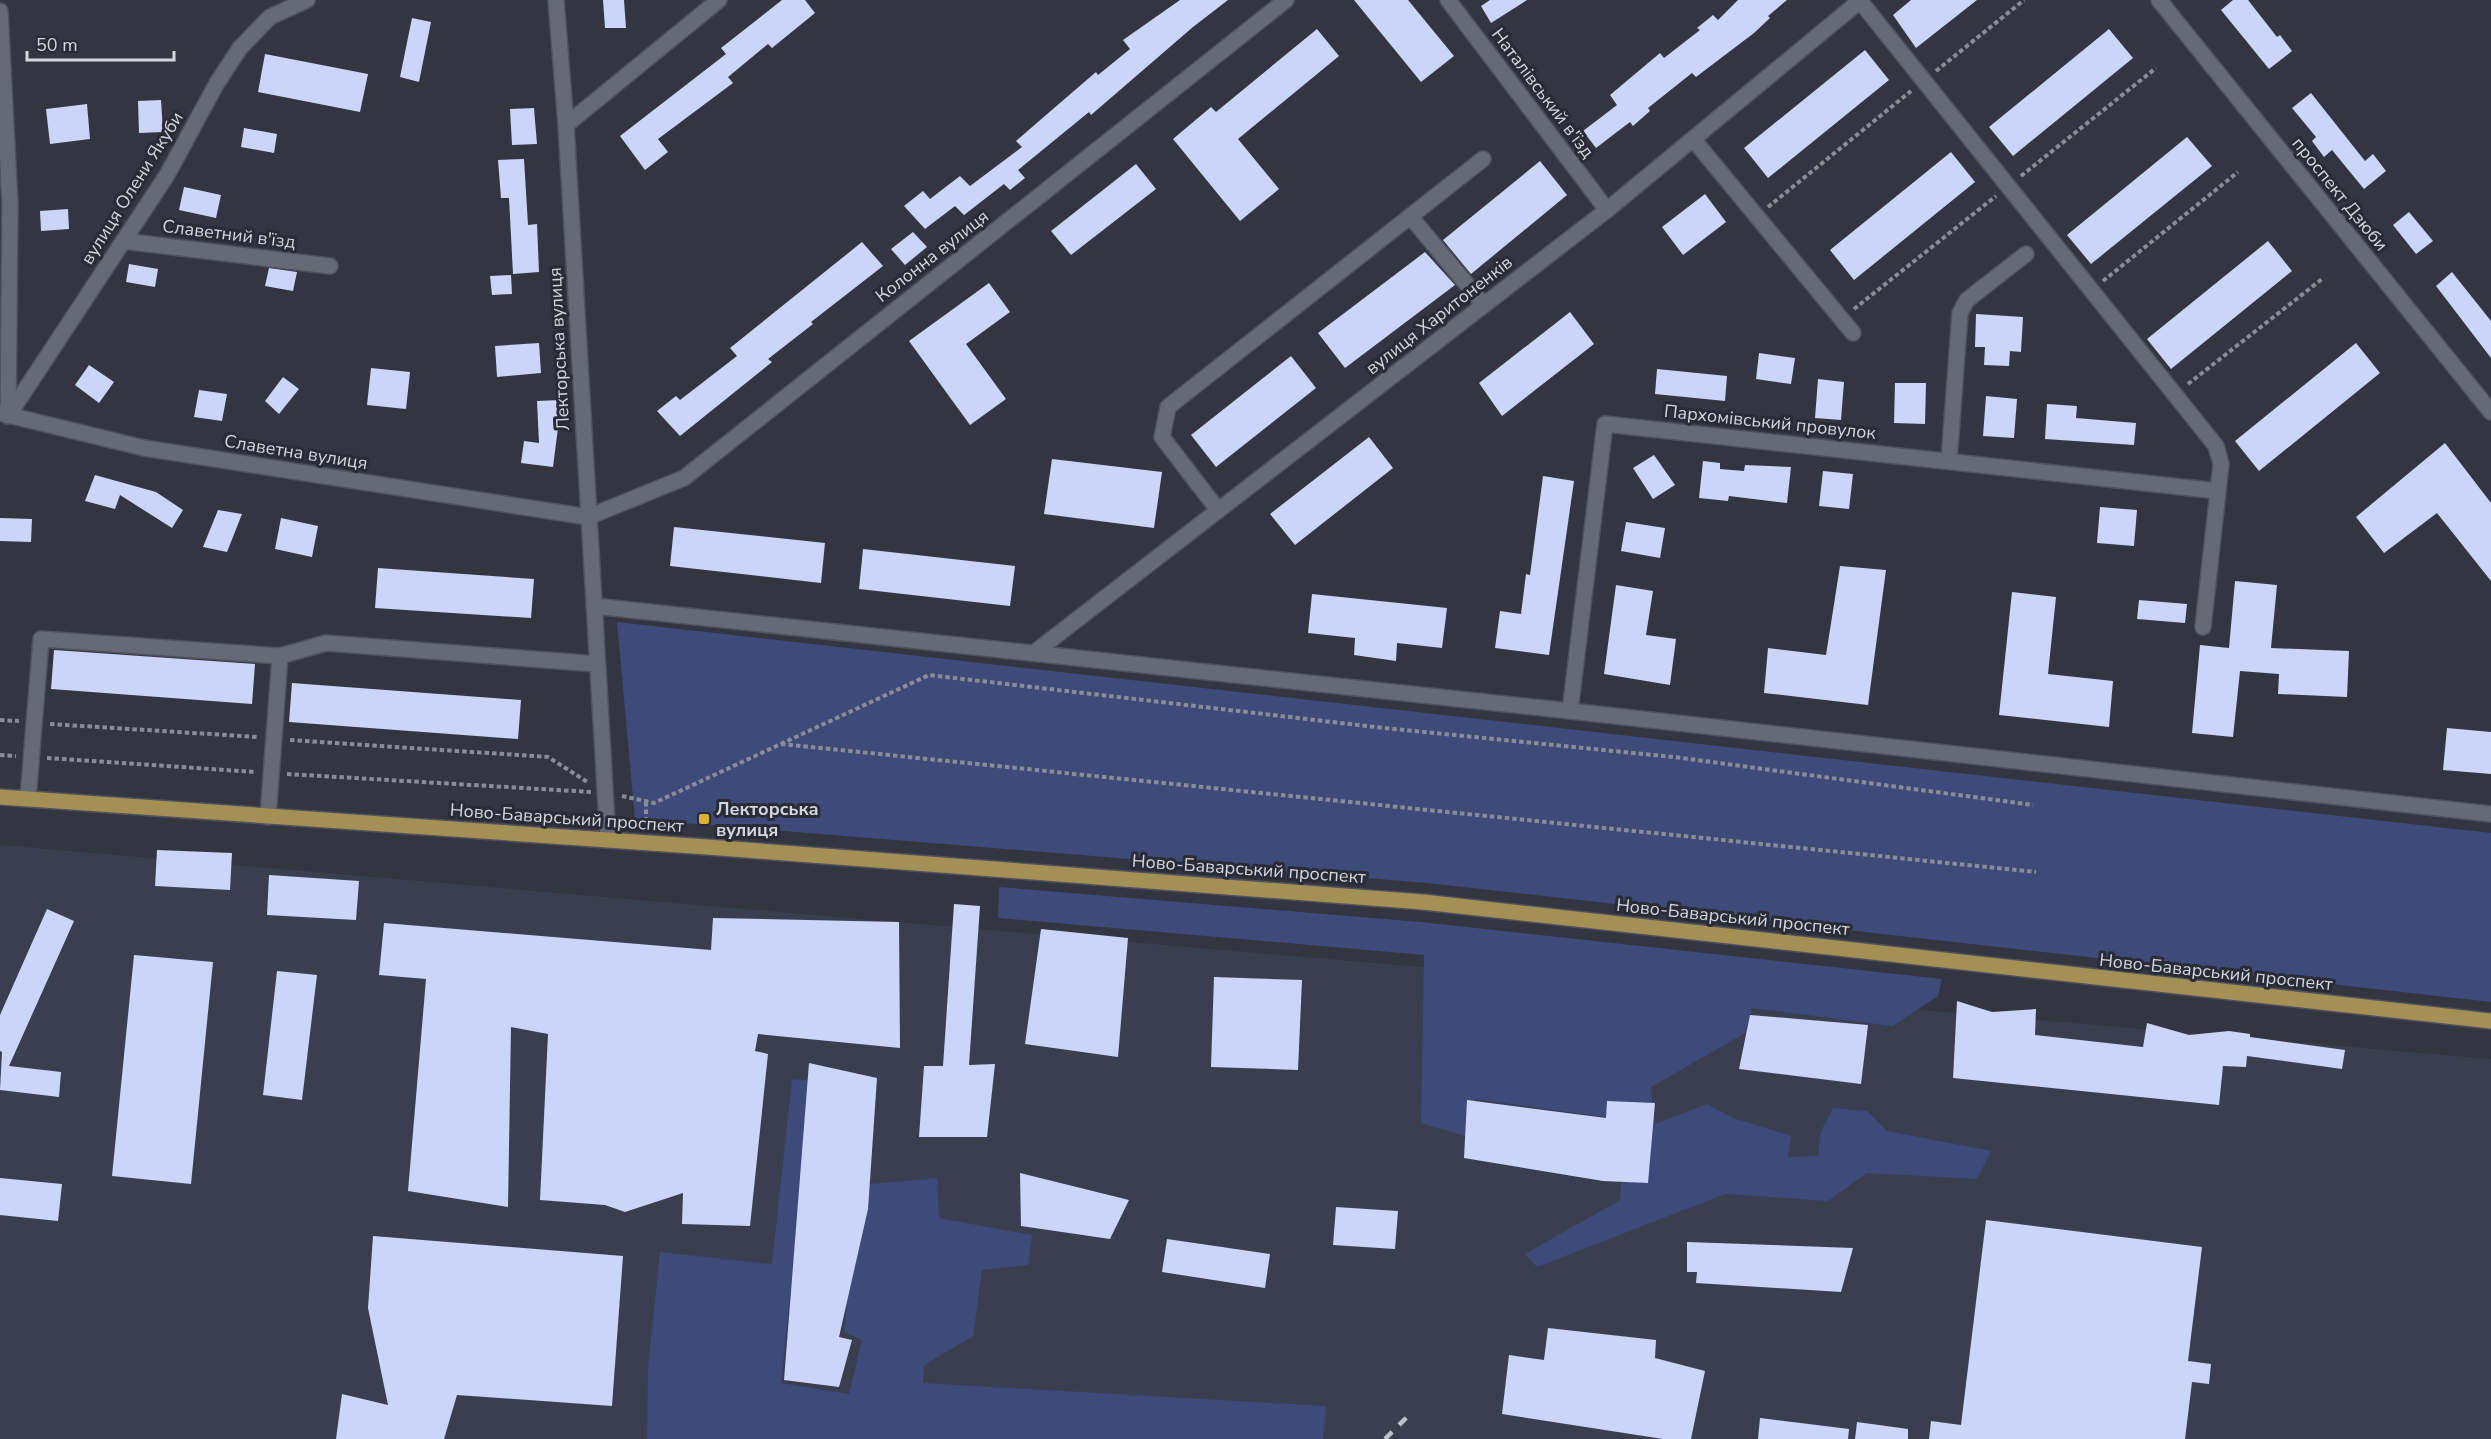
<svg xmlns="http://www.w3.org/2000/svg" width="2491" height="1439" font-family="'Nunito Sans',sans-serif">
<rect width="100%" height="100%" fill="#333641"/>
<!-- built -->
<path fill="#3a3f50" d="M0,845l2491,214v380h-2491z"/>
<!-- green -->
<path fill="#3d4a7a" d="M617,622l1874,211v169l-1064,-119 -792,-64z
M999,887l422,35 521,57 -4,17 -45,30 -141,-18 -7,25 -94,54 4,37 52,-20 26,14 58,18 -3,21 30,-1 3,-25 12,-23 34,3 20,20 104,20 -14,28 -110,-6 -39,28 -103,-7 -188,73 -12,-13 95,-54 5,-80 -150,-21 -4,39 -50,-15 3,-168 -426,-37z
M792,1079l20,2 -31,302 68,11 13,-54 -18,-8 16,-147 77,-7 2,40 93,17 -4,30 -46,5 -9,66 -49,29 -1,18 403,23 -3,33h-676l1,-71 12,-116 112,12z"/>
<!-- building -->
<path fill="#cad5f9" d="M603,0h21l2,28h-21z
M782,0h23l10,13 -43,35 -4,-4 -40,33 5,6 -75,56 10,13 -23,18 -25,-34 106,-82 -5,-6z
M1180,0h48l-35,27 -102,88 -2,-3 -71,58 7,8 -15,12 -6,-6 -40,31 -9,-9 -30,23 -21,-23 19,-15 7,8 30,-23 10,10 52,-39 -6,-6 30,-26 50,-43 2,3 32,-26 -7,-9z
M1354,0h54l46,56 -33,26z
M1490,0h37l-36,23 -10,-17z
M1738,0h49l-19,16 2,2 -16,15 -58,44 -4,-4 -44,35 2,3 -17,15 -3,-4 -34,26 -13,-17 34,-26 -7,-10 50,-42 4,5 36,-28 -3,-2 16,-13 5,5z
M1911,0h66l-61,48 -23,-33z
M2233,0h15l29,37 3,-2 12,16 -23,18 -48,-59z
M412,18l19,4 -12,60 -19,-5z
M1317,29l22,27 -101,83 41,50 -39,32 -67,-82 38,-32 5,5z
M2109,29l24,29 -120,98 -24,-29z
M1865,50l24,30 -121,98 -24,-30z
M265,54l103,20 -8,38 -102,-20z
M2311,93l54,68 8,-7 13,17 -22,18 -32,-39 -8,7 -12,-16 4,-4 -24,-29z
M161,100l2,32 -24,1 -1,-32z
M87,104l3,35 -40,5 -4,-35z
M534,108l3,36 -25,1 -2,-36z
M244,128l33,6 -3,19 -33,-6z
M2187,137l25,29 -121,98 -24,-29z
M1951,152l24,30 -121,98 -24,-30z
M524,159l4,66 9,-1 2,48 -26,2 -4,-76h-8l-3,-38z
M1540,161l27,34 -96,79 -28,-34z
M1136,164l20,25 -85,66 -20,-24z
M184,187l37,8 -5,23 -37,-8z
M1705,194l21,28 -43,33 -21,-28z
M68,209l1,20 -28,2 -1,-20z
M2409,212l24,29 -17,13 -23,-29z
M913,232l14,15 -22,18 -14,-16z
M2268,241l24,30 -121,98 -24,-30z
M862,242l21,24 -72,56 2,2 -45,35 4,3 -92,74 -23,-25 19,-15 4,4 57,-44 -7,-8z
M1425,252l30,33 -110,83 -27,-35z
M129,264l29,5 -3,18 -29,-5z
M269,268l28,4 -4,19 -28,-5z
M2452,272l39,49v37l-55,-72z
M511,275l1,19 -20,1 -2,-19z
M989,283l21,29 -44,32 40,55 -36,26 -61,-84z
M1570,312l24,32 -92,72 -23,-33z
M1976,314l47,3 -2,35 -11,-1 -1,15 -25,-1 1,-18h-10z
M539,343l2,30 -44,4 -2,-31z
M2356,343l24,30 -121,98 -24,-30z
M1759,353l36,5 -4,26 -35,-5z
M1291,356l25,32 -100,79 -25,-32z
M89,365l25,17 -15,21 -24,-18z
M371,368l39,4 -4,37 -39,-4z
M1657,369l70,7 -2,25 -70,-7z
M283,377l16,12 -20,25 -14,-13z
M1818,379l26,3 -3,38 -26,-2z
M1895,383h31l-1,41 -31,-1z
M199,390l28,4 -5,27 -28,-4z
M1986,396l31,3 -3,39 -31,-2z
M560,400l1,20h-2l-6,47 -32,-4 3,-22 15,2 -2,-42z
M2047,404l30,2 -1,12 60,5 -2,22 -89,-6z
M1369,437l24,31 -98,77 -25,-31z
M2445,443l46,60v78l-54,-68 -53,40 -28,-36z
M1654,455l21,30 -22,14 -20,-31z
M1052,459l110,13 -8,56 -110,-14z
M1703,461l17,2v6l24,2 1,-6 46,2 -4,36 -58,-7 -1,5 -29,-3z
M1823,471l30,3 -4,35 -30,-3z
M95,475l61,17 27,18 -11,18 -52,-33 -5,14 -30,-8z
M1543,476l31,5 -25,174 -54,-7 5,-37 21,3 5,-40 4,1z
M2100,507l37,3 -3,36 -37,-3z
M218,510l24,4 -15,38 -24,-5z
M0,518l32,1 -1,23 -31,-1z
M281,518l37,8 -6,31 -37,-8z
M1626,522l39,6 -5,30 -39,-7z
M674,527l151,16 -4,40 -151,-17z
M863,549l152,17 -5,40 -151,-17z
M1840,566l46,4 -18,135 -104,-12 4,-45 58,7z
M378,568l156,11 -3,39 -156,-10z
M2235,581l42,4 -6,63 78,3 -2,46 -69,-3 1,-20 -39,-3 -7,66 -41,-4 8,-88 29,3z
M1616,585l37,6 -7,44 30,4 -6,46 -66,-11z
M2012,592l44,5 -8,77 65,7 -4,46 -110,-12z
M1312,594l135,14 -5,40 -45,-5 -1,18 -42,-6 1,-17 -47,-5z
M2139,600l48,4 -2,19 -48,-4z
M54,650l201,14 -3,40 -201,-15z
M292,683l229,17 -3,39 -229,-17z
M2447,728l44,4v42l-48,-4z
M157,850l75,3 -2,37 -75,-4z
M269,875l90,6 -3,39 -89,-5z
M954,904l26,2 -11,159 26,-1 -8,73h-68l5,-71h19z
M47,909l27,12 -65,145 52,6 -2,25 -59,-7 2,-38 -2,-1v-36z
M713,918l186,4 1,126 -142,-14 -3,17 13,3 -18,172 -68,-2 1,-31 -58,19 -20,-7 -65,-5 8,-166 -37,-7 -3,180 -100,-16 18,-212 -47,-4 5,-52 327,27z
M1041,929l87,9 -10,119 -93,-13z
M134,955l79,7 -22,222 -79,-8z
M277,971l40,4 -15,125 -39,-5z
M1214,977l88,3 -4,90 -87,-3z
M1957,1001l35,11 44,-3 -1,26 108,12 4,-24 42,12 40,-4 21,3v3l95,13 -3,19 -95,-13 -1,11 -23,-1 -4,39 -266,-27z
M1750,1015l118,10 -7,59 -122,-15z
M809,1063l68,15 -9,131 -29,128 13,3 -13,47 -55,-7z
M1467,1100l139,18 1,-17 48,2 -7,80 -45,-2 -139,-23z
M1020,1173l109,27 -19,39 -89,-13z
M0,1178l62,6 -4,37 -58,-6z
M1336,1207l62,4 -3,38 -62,-4z
M1986,1220l216,27 -14,114 23,3 -2,20 -17,-2 -7,57h-256l2,-18 30,4z
M373,1236l250,20 -11,150 -155,-11 -13,44h-108l6,-45 46,11 -20,-97z
M1167,1239l103,15 -5,34 -103,-16z
M1687,1242l166,6 -12,44 -145,-9 1,-11h-10z
M1548,1328l108,12 -1,18 50,13 -14,68h-28l-161,-25 7,-59 35,5z
M1760,1418l89,11 -1,10h-90z
M1857,1422l51,7v10h-53z"/>
<g fill="none" stroke-linecap="round" stroke-linejoin="round">
<!-- minor casing -->
<g stroke="#4f525b" stroke-width="18">
<path id="minor" d="M556,0l10,125 42,715
M1448,0l159,210
M2159,0l332,412
M1860,1l356,445 5,18 -18,163
M0,11l10,193 -2,212
M566,125l153,-125
M1693,139l160,194
M1410,216l74,89
M123,241l207,25
M0,413l144,35 444,69 96,-39 602,-478
M8,416l159,-241 50,-92 23,-35 30,-31 37,-17
M1949,461l11,-148 7,-13 59,-46
M1218,510l-56,-73 6,-30 315,-248
M594,606l976,105 921,103
M1035,652l572,-442 254,-210
M1570,711l35,-287 613,67
M28,799l13,-160 239,17 46,-13 271,21
M268,817l12,-161"/>
</g>
<!-- major casing -->
<g stroke="#4f525b" stroke-width="18">
<path id="major" d="M0,797l707,50 716,55 1068,119"/>
</g>
<!-- path -->
<path stroke="#8a8d96" stroke-width="4" stroke-dasharray="4.5 3" stroke-linecap="butt" d="M1936,71l88,-71
M2021,176l135,-108
M1768,207l143,-116
M2103,281l135,-109
M1854,309l142,-113
M2188,384l134,-105
M0,720l19,1
M50,724l208,13
M290,740l258,17 41,26
M781,744l1255,128
M0,755l16,1
M47,758l208,14
M287,774l304,18
M622,796l32,7 275,-128 455,53 290,29 359,48
M646,802v20"/>
<!-- minor -->
<use href="#minor" stroke="#666a76" stroke-width="15"/>
<!-- major -->
<use href="#major" stroke="#a48f54" stroke-width="15"/>
<!-- rail -->
<path stroke="#bec1c8" stroke-width="4.5" stroke-dasharray="10 10" stroke-linecap="butt" d="M1385,1439l26,-26"/>
</g>
<!-- markers -->
<rect fill="#ddb133" stroke="#292c37" stroke-width="2" x="698" y="813" width="12" height="12" rx="3"/>
<g text-anchor="middle" stroke-width="6" stroke-linejoin="round" paint-order="stroke">
<!-- street labels -->
<g font-size="18" fill="#d3d6dd" stroke="#292c37">
<text transform="translate(1543 93) rotate(53)" y="6">Наталівський в'їзд</text>
<text transform="translate(132 188) rotate(-58)" y="6">вулиця Олени Якуби</text>
<text transform="translate(2340 194) rotate(51)" y="6">проспект Дзюби</text>
<text transform="translate(229 234) rotate(7)" y="6">Славетний в'їзд</text>
<text transform="translate(932 256) rotate(-38)" y="6">Колонна вулиця</text>
<text transform="translate(1439 315) rotate(-38)" y="6">вулиця Харитоненків</text>
<text transform="translate(559 349) rotate(-93)" y="6">Лекторська вулиця</text>
<text transform="translate(1770 422) rotate(6)" y="6">Пархомівський провулок</text>
<text transform="translate(296 452) rotate(9)" y="6">Славетна вулиця</text>
<text transform="translate(567 818) rotate(4)" y="6">Ново-Баварський проспект</text>
<text transform="translate(1249 869) rotate(4)" y="6">Ново-Баварський проспект</text>
<text transform="translate(1733 917) rotate(6)" y="6">Ново-Баварський проспект</text>
<text transform="translate(2216 972) rotate(6)" y="6">Ново-Баварський проспект</text>
</g>
<!-- poi labels -->
<g font-size="18" font-weight="bold" fill="#d3d6dd" stroke="#292c37" text-anchor="start">
<text x="716" y="815">Лекторська<tspan x="716" dy="21">вулиця</tspan></text>
</g>
</g>
<!-- scale -->
<path d="M27 51v9h147v-9" fill="none" stroke="#d3d6dd" stroke-width="3"/>
<text x="36" y="51" font-size="18" fill="#d3d6dd" stroke="#292c37" stroke-width="4.5" paint-order="stroke">50 m</text>
</svg>
